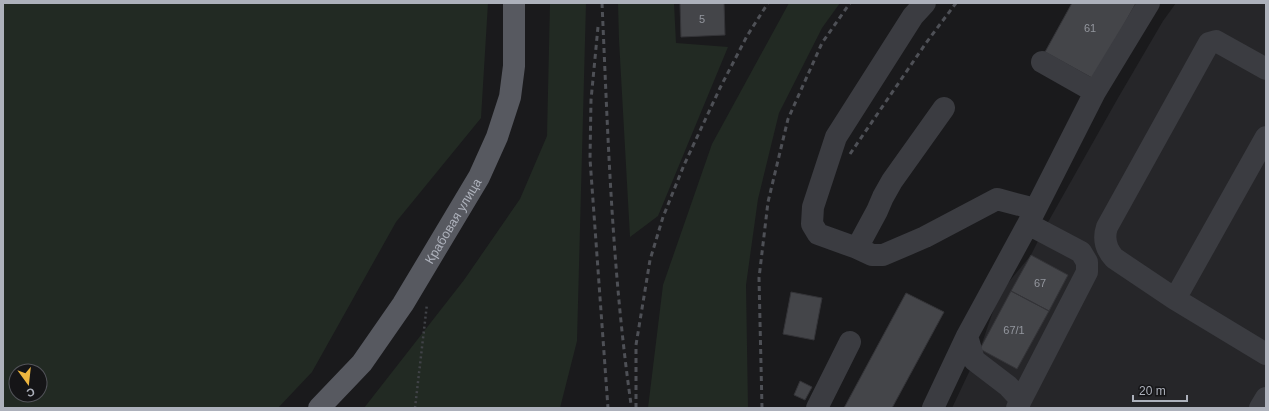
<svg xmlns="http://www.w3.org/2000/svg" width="1269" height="411" font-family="Helvetica,sans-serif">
<rect width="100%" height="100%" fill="#1a1a1c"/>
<!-- built -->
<path fill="#262629" d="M1176,3h90v405h-314l28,-59 19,-55 32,-39 12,-24 75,-133 45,-77z"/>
<!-- green -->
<path fill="#222a23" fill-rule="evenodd" d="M3,3h485l-7,115 -85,104 -84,150 -34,36h-275zM16,371h24v24h-24z
M550,3h36l-9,338 -17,67h-196l100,-128 56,-81 27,-63z
M618,3h56l2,40 52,4 -70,169 -28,21 -11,-197z
M789,3h51l-18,25 -43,85 -21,86 -12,86 2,123h-100l15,-123 49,-141z"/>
<!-- building -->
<path fill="#444549" stroke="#343438" d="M680,3h44l1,32 -44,2z
M1072,3h64l-42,76 -49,-27z
M1031,255l37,20 -19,36 -38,-20z
M1011,291l38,20 -32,58 -37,-20z
M791,292l31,6 -8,42 -31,-6z
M906,293l38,19 -52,96h-48z
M800,381l12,6 -7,13 -11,-5z"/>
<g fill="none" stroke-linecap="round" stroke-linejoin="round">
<!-- path -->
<path stroke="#414348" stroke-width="2.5" stroke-dasharray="2 3" stroke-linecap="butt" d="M415,408l12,-104"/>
<!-- minor -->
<path stroke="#3b3c41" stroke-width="22" d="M925,3l-12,13 -77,121 -23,70 -1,17 6,10 39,14 15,7h11l42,-18 72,-38 38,10
M1042,62l53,30
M1266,69l-50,-28 -7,2 -102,184c-4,12 -1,22 7,31l61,41 91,55
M857,248l20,-37 6,-14 9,-16 52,-73
M1175,299l91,-162
M967,336l7,24 34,26 13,14 -4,8
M1021,400l66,-128v-10l-6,-10 -53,-28
M817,408l33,-66
M933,408l34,-72 61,-112 67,-132 54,-89
M1260,408l6,-10"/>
<!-- major -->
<path stroke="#575960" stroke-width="22" id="s1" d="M319,408l43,-45 41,-59 76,-127 18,-40 13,-40 4,-31v-63"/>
<!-- rail -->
<path stroke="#4e5056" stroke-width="3" stroke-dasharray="5 4" stroke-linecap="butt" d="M602,3c6,134 10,268 29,401
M598,27l-7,73 -1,59 18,249
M850,154l76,-111 30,-40
M636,408v-63l14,-85 13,-43 21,-52 36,-77 27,-52 21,-33
M762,408l-3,-130 9,-76 20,-83 34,-76 28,-40"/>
</g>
<g text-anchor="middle" stroke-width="4" stroke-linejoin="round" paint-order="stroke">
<!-- number labels -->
<g font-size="11" fill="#93969e">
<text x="702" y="23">5</text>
<text x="1090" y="32">61</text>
<text x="1040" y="287">67</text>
<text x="1014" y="334">67/1</text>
</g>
<!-- street labels -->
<g font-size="13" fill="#adb1bb" stroke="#151517">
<text dy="5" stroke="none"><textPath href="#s1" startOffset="231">Крабовая улица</textPath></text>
</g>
</g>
<!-- border -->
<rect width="1269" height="411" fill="none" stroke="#adb1bb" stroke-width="8"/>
<!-- north arrow -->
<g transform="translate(28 383) rotate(165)"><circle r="19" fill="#151517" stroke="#525359"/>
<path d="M0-3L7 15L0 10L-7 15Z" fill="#efb73f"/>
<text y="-6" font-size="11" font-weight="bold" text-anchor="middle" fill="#adb1bb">С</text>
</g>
<!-- scale -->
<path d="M1133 395v6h54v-6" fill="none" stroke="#adb1bb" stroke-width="2"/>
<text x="1139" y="395" font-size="12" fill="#adb1bb" stroke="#151517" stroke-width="3" paint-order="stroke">20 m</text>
</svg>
